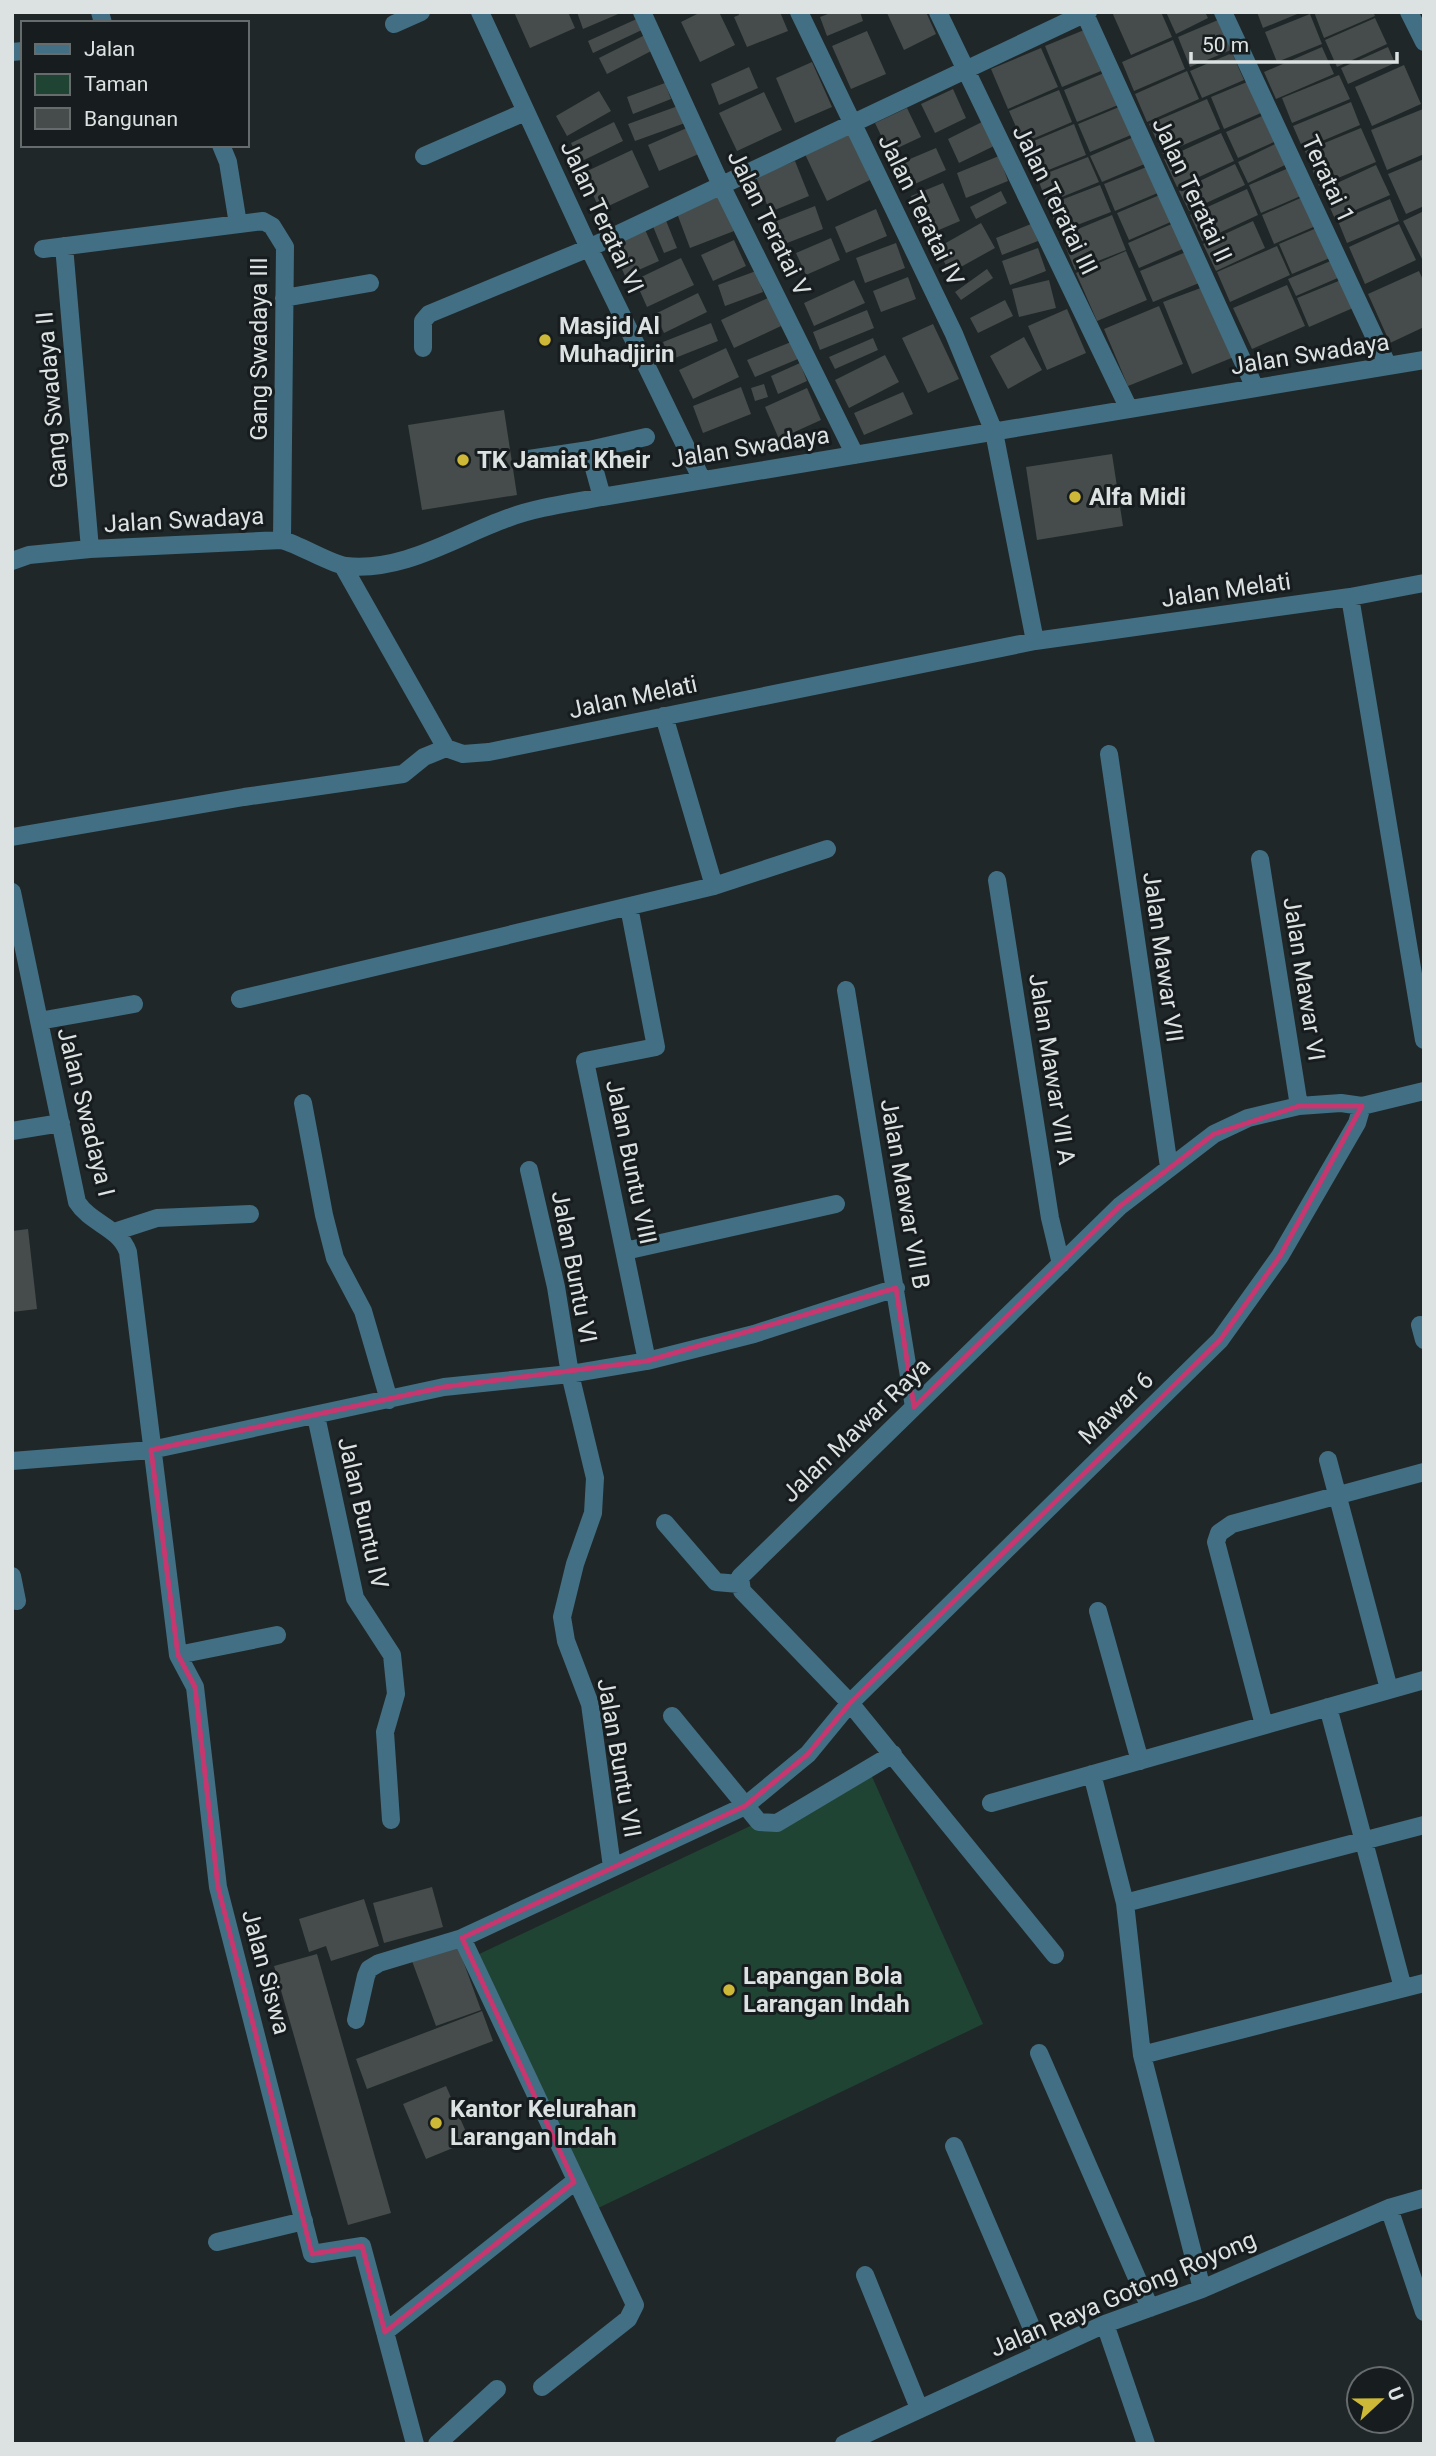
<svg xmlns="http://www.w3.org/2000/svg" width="1436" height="2456" font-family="Roboto,sans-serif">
<rect width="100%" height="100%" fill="#202728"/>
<!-- green -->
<path fill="#1f4434" d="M869,1770l114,254 -389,186 -119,-254z"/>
<!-- building -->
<path fill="#454c4b" d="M514,12h54l7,16 -45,20z
M577,12h46l-40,17z
M701,12h18l16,33 -35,17 -19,-40z
M738,12h42l8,19 -41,16 -13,-30 5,-2z
M833,12h27l3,9 -36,15 -7,-19z
M926,12l10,22 -32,16 -17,-37z
M1112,12h49l11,25 -41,18z
M1166,12h39l3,6 -32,16z
M1257,12h45l-39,16z
M1314,12h59l2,4 -51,22z
M1310,14l12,30 -45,18 -12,-30z
M641,17l5,11 -53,25 -5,-12z
M1375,18l12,26 -50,23 -12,-27z
M1218,20l13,30 -41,17 -12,-30z
M1084,30l17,41 -39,16 -17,-41z
M867,31l19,43 -35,15 -19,-43z
M647,34l8,15 -48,25 -8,-16z
M1173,40l12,29 -51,22 -12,-29z
M1322,47l12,27 -58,25 -12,-27z
M1388,47l7,16 -47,21 -7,-16z
M1041,48l17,39 -50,22 -17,-40z
M1232,53l12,27 -42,18 -12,-27z
M812,62l20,45 -37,16 -19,-45z
M1404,65l17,39 -49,22 -17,-39z
M749,67l9,21 -39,17 -8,-21z
M1187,71l12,28 -52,23 -12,-28z
M1104,73l14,32 -41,17 -13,-32z
M1339,75l11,24 -58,24 -10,-25z
M1247,82l14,31 -37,16 -13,-32z
M665,83l6,16 -38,15 -6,-17z
M953,89l13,29 -31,15 -14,-29z
M1059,90l13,32 -49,21 -14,-32z
M599,91l12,20 -44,25 -11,-20z
M764,92l18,38 -45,21 -18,-38z
M1207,99l13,30 -57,25 -14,-30z
M1351,102l9,23 -57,24 -10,-23z
M678,106l7,17 -50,18 -7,-17z
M1119,107l12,28 -41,17 -12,-28z
M907,108l14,29 -32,15 -14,-29z
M1423,109l1,45 -37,16 -16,-40z
M1262,116l12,26 -36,16 -12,-26z
M614,122l9,19 -43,21 -9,-19z
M982,122l12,24 -35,17 -11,-24z
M1074,124l12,31 -50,20 -12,-30z
M689,127l12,26 -42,18 -11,-26z
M1361,128l15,34 -57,24 -14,-35z
M848,132l22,48 -43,21 -23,-49z
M1221,133l13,28 -57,26 -13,-28z
M1136,136l11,27 -45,19 -12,-26z
M1275,144l10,21 -37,18 -10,-21z
M936,148l10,22 -38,17 -10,-23z
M632,150l17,37 -49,23 -17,-37z
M999,156l9,25 -42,17 -9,-25z
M1088,157l11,25 -52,21 -10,-26z
M1424,159v47l-18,8 -18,-40z
M795,161l14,35 -39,16 -14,-35z
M1235,164l10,21 -56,26 -10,-20z
M1376,165l14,30 -55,24 -13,-29z
M1149,166l11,26 -45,19 -11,-27z
M1291,167l12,28 -42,18 -12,-28z
M943,183l17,38 -33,14 -16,-39z
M1100,185l11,27 -52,20 -11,-27z
M1247,189l11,26 -56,26 -12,-26z
M720,191l14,40 -44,17 -15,-40z
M1001,191l6,12 -31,16 -6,-12z
M1162,194l11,27 -44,19 -12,-27z
M1305,196l13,29 -44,19 -12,-29z
M1390,199l9,22 -52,22 -9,-22z
M815,206l8,23 -41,16 -8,-23z
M876,209l11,27 -41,17 -11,-26z
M1424,211v47l-2,1 -19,-38z
M1112,215l14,35 -51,20 -14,-34z
M665,218l12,30 -13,5 -12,-29z
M1253,221l12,27 -49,23 -13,-27z
M981,223l14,25 -45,25 -13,-25z
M1174,223l11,25 -46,20 -11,-25z
M1031,224l7,17 -36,14 -6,-17z
M1399,224l17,36 -51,24 -16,-37z
M643,225l16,36 -34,15 -16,-37z
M1319,227l13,30 -40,17 -13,-30z
M831,238l9,22 -34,15 -10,-22z
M734,240l12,26 -33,15 -12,-26z
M896,243l9,25 -40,15 -9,-25z
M1277,246l13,29 -60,27 -13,-30z
M1038,248l8,23 -36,14 -8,-24z
M1126,251l21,49 -50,21 -21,-48z
M1186,252l13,31 -46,19 -13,-31z
M681,258l13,27 -47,22 -12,-27z
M1333,260l7,17 -44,19 -8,-17z
M987,269l6,9 -32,22 -6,-8z
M756,271l7,21 -38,14 -7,-21z
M1419,271l5,11v45l-34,16 -22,-49z
M908,277l8,22 -35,13 -8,-21z
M854,280l11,23 -51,23 -10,-23z
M1049,280l7,28 -37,9 -7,-28z
M1341,280l12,28 -44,19 -12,-29z
M1287,285l18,41 -53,23 -19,-41z
M1206,286l28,71 -42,17 -29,-72z
M698,293l9,19 -43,21 -9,-19z
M768,298l13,28 -47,22 -13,-28z
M1005,300l8,16 -35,17 -8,-15z
M1159,306l24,58 -55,22 -24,-57z
M1067,309l19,44 -39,17 -19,-44z
M867,310l7,18 -54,22 -7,-18z
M711,323l7,18 -48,19 -7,-18z
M933,324l26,55 -31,14 -26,-55z
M1024,337l18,33 -34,19 -18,-33z
M873,338l5,12 -43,19 -6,-12z
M791,342l7,17 -43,18 -8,-17z
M726,348l13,29 -46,22 -14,-29z
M885,355l14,27 -50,26 -14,-28z
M800,363l7,18 -29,13 -7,-18z
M764,384l4,13 -13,4 -4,-13z
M741,387l10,27 -48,19 -10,-27z
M807,388l14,32 -42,19 -14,-32z
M903,392l10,22 -49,21 -10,-22z
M504,410l13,85 -95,15 -14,-85z
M1112,454l11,72 -86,14 -11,-73z
M28,1229l9,80 -25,3v-81z
M432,1887l11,40 -59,16 -11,-40z
M364,1899l15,47 -48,15 -5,-15 -17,6 -10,-33z
M457,1944l24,66 -45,16 -24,-65z
M317,1954l74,259 -43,12 -74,-259z
M482,2011l11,30 -126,48 -11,-30z
M446,2086l24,55 -44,18 -23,-55z"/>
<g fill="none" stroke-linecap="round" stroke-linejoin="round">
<!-- minor -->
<path stroke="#426f83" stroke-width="18" d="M100,12l3,11
M480,12l109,236 113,232
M642,12l79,173 134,270
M799,12l155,322 40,98 41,209
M938,12l191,397
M1084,12l171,376
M1223,12l165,354
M1409,12l15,30
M394,24l27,-12
M12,52l11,-1
M221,145l7,17 10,62
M424,156l101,-44
M64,246l26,303
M43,249l220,-28 9,5 13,21 -3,293
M284,298l86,-15
M423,348v-27l6,-7 160,-66 499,-236
M589,450l57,-13
M529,459l60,-9 13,47
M12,561l17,-6 61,-6 192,-9c18,5 51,25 64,26 58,6 109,-29 162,-48 29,-11 63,-15 94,-21l822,-137
M343,566l103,182 17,6 26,-2 546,-111 315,-44 74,-14
M1350,597l74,443
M664,716l50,170 113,-37
M1109,754l60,413
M12,837l232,-40 159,-23 21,-17 22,-9
M1260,859l39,247
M997,880l53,338 11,46
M12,892l65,310c14,22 42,25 51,50l50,403 17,32 23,200 94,367 50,-8 53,198
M629,907l27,140 -71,14 62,300
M846,990l68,417
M240,999l474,-113
M39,1021l95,-17
M303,1103l21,112 11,43 28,53 26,89
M12,1131l49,-8
M529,1170l27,117 14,87 25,104 -2,35 -18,51 -13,53 4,24 24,63 22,163
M114,1232l43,-14 93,-4
M625,1251l211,-47
M1420,1325l4,15
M316,1416l39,182 37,57 4,39 -11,38 6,88
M1328,1460l61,229
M12,1461l139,-11 293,-63 126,-13 77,-13 107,-27 142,-46
M665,1523l51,59 23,2
M12,1576l5,25
M1098,1611l42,150
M178,1655l99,-20
M1328,1707l75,281
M672,1716l87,106 18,1 116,-69
M1264,1725l-48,-183 3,-9 13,-9 192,-52
M1092,1774l33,129 17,152 60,234
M991,1803l433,-123
M1125,1903l299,-78
M462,1938l173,367 -7,14 -86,68
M1055,1955l-205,-252 -108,-112 -2,-14 380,-371 94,-72 34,-16 51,-12 42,-3 21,3 62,-15
M356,2020l10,-44 3,-7 10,-6 83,-25 283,-132 63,-52 42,-51 370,-363 60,-84 77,-133 5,-17
M1039,2053l111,255
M1142,2055l282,-72
M954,2146l88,206
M1389,2208l35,104
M217,2242l87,-21
M865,2275l54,133
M1105,2324l41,120
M385,2332l189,-150
M437,2444l60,-55
M844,2444l261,-120 97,-35 187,-81 35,-10"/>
</g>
<!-- marked area -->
<path fill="none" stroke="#c6366f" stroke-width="5" stroke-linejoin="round" d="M1299,1106h63l-82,150 -60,84 -370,363 -42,51 -63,52 -283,132 112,244 -189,150 -23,-86 -50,8 -94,-367 -23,-200 -17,-32 -27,-205 293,-63 203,-26 249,-73 18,119 206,-201 94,-72z"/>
<!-- markers -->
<g fill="#ceb837" stroke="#171d1e" stroke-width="2.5">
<circle cx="545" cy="340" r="7"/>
<circle cx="463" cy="460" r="7"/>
<circle cx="1075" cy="497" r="7"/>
<circle cx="729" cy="1990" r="7"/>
<circle cx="436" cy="2123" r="7"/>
</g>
<g text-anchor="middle" stroke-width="6" stroke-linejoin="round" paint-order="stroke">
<!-- street labels -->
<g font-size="24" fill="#dce1e1" stroke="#171d1e">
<text transform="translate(1328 179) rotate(65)" y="8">Teratai 1</text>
<text transform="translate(1192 190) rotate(65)" y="8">Jalan Teratai II</text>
<text transform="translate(1055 200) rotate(64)" y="8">Jalan Teratai III</text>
<text transform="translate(921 210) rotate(64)" y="8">Jalan Teratai IV</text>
<text transform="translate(602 217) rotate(65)" y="8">Jalan Teratai VI</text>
<text transform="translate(769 223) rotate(64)" y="8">Jalan Teratai V</text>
<text transform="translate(259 349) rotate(-90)" y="8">Gang Swadaya III</text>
<text transform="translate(1310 354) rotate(-9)" y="8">Jalan Swadaya</text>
<text transform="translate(52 400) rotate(-95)" y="8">Gang Swadaya II</text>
<text transform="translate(750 447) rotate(-9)" y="8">Jalan Swadaya</text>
<text transform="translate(184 520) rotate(-3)" y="8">Jalan Swadaya</text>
<text transform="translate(1226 590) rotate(-8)" y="8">Jalan Melati</text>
<text transform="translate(633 697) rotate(-12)" y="8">Jalan Melati</text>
<text transform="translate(1163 957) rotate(82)" y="8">Jalan Mawar VII</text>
<text transform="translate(1304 979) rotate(81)" y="8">Jalan Mawar VI</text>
<text transform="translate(1052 1069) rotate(81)" y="8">Jalan Mawar VII A</text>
<text transform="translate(86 1112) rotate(76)" y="8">Jalan Swadaya I</text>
<text transform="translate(631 1162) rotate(78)" y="8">Jalan Buntu VIII</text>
<text transform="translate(905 1194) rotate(80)" y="8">Jalan Mawar VII B</text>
<text transform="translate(574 1267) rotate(79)" y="8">Jalan Buntu VI</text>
<text transform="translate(1116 1408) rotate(-44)" y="8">Mawar 6</text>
<text transform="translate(856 1430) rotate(-44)" y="8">Jalan Mawar Raya</text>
<text transform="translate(363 1513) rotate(77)" y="8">Jalan Buntu IV</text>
<text transform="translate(619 1758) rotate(80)" y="8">Jalan Buntu VII</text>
<text transform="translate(266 1972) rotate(75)" y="8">Jalan Siswa</text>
<text transform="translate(1123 2294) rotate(-23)" y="8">Jalan Raya Gotong Royong</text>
</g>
<!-- poi labels -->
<g font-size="24" font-weight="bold" fill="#dce1e1" stroke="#171d1e" text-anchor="start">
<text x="559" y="334">Masjid Al<tspan x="559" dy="28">Muhadjirin</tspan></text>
<text x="477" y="468">TK Jamiat Kheir</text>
<text x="1089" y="505">Alfa Midi</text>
<text x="743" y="1984">Lapangan Bola<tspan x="743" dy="28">Larangan Indah</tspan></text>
<text x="450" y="2117">Kantor Kelurahan<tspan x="450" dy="28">Larangan Indah</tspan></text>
</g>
</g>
<!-- border -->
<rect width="1436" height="2456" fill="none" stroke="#dce1e1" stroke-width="28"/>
<!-- legend -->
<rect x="21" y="21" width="228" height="126" fill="#171d1e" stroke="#666b6c" stroke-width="2"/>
<rect x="35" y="44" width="35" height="10" fill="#426f83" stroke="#666b6c" stroke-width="2"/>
<text x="84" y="56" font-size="21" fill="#dce1e1">Jalan</text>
<rect x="35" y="74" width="35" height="21" fill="#1f4434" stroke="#666b6c" stroke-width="2"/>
<text x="84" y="91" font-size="21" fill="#dce1e1">Taman</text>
<rect x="35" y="108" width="35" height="21" fill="#454c4b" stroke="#666b6c" stroke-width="2"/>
<text x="84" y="126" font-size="21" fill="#dce1e1">Bangunan</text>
<!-- north arrow -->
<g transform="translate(1380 2400) rotate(68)"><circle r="33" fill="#171d1e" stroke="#666b6c" stroke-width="2"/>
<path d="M0-5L12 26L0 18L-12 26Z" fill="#ceb837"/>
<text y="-10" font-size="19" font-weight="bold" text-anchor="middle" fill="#dce1e1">U</text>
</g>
<!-- scale -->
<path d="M1191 52v10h206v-10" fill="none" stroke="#dce1e1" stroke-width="3.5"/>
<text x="1202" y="52" font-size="21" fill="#dce1e1" stroke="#171d1e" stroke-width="5" paint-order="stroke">50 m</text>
</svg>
